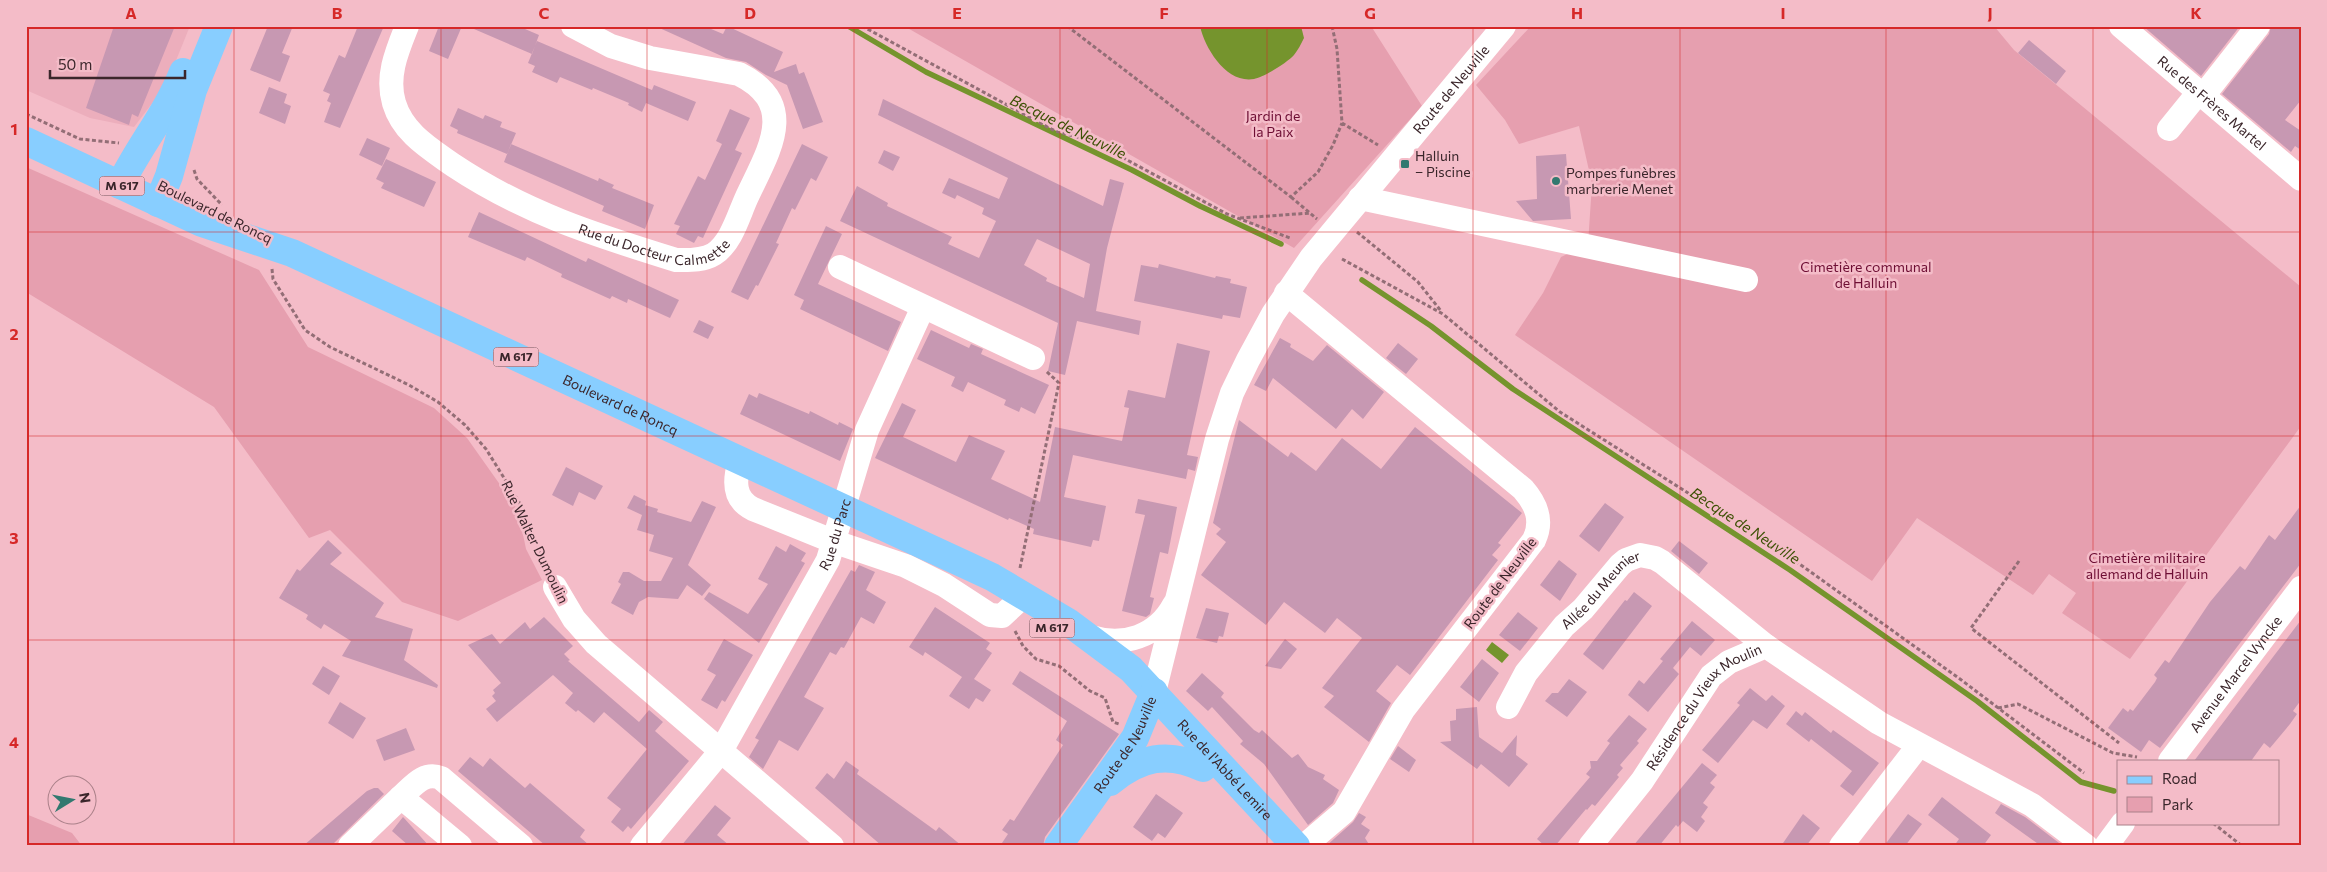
<svg xmlns="http://www.w3.org/2000/svg" width="2327" height="872" font-family="Commissioner,sans-serif">
<rect width="100%" height="100%" fill="#f4bcc8"/>
<!-- built -->
<path fill="#ecaebc" d="M26,26h164l-24,59 -32,42 -44,-9 -64,-28z"/>
<!-- green -->
<path fill="#e69faf" d="M904,26h467l51,80 -128,142z
M1531,26h463l20,24 287,237v139l-171,233 -68,-46 14,-20 -27,-19 -16,21 -116,-77 -45,63 -357,-246 28,-42 18,-36 27,-13 4,-60 -13,-58 -60,18 -14,-24 -29,-35z
M26,167l233,103 49,77 126,61 33,30 51,72 8,39 16,31 -84,41 -56,-19 -72,-72 -21,8 -95,-131 -188,-115z
M26,814l46,19 10,13h-56z"/>
<!-- water -->
<path fill="#75942d" d="M1200,26h101l3,12c-3,6 -6,12 -10,17 -6,7 -31,23 -40,24 -27,5 -49,-30 -54,-53z
M1492,642l17,13 -7,8 -16,-13z"/>
<g fill="none" stroke-linecap="round" stroke-linejoin="round">
<!-- stream -->
<path stroke="#75942d" stroke-width="5.5" d="M848,26l78,46 206,98 68,36 81,38
M1362,280l69,46 82,63 277,181 187,131 104,81 33,9"/>
</g>
<!-- building -->
<path fill="#c798b2" fill-rule="evenodd" d="M114,26h61l-37,91 -6,-3 -3,11 -43,-17z
M268,26h25l-11,27 8,3 -10,26 -30,-12z
M358,26h26l-44,102 -16,-6 7,-19 -4,-2 3,-7 -7,-3 16,-36 6,3z
M439,26h23l-14,33 -19,-8z
M467,26h51l21,9 -7,19z
M655,26h49l19,8 4,-8 56,26 -9,20 22,-8 3,10 5,-2 19,50 -20,7 -16,-44 -21,-10 -20,-13 -20,-4z
M2143,26h97l-39,50z
M2271,26h25l5,4v70l-16,20 16,11v19l-6,-4 -4,6 -69,-58 47,-60z
M2029,40l37,31 -10,13 -38,-31z
M537,41l115,49 2,-5 42,17 -8,19 -42,-18 -4,9 -14,-7 1,-2 -36,-15 -1,2 -32,-13 -3,6 -25,-11 3,-6 -7,-3z
M269,87l18,7 -3,9 7,3 -6,18 -26,-11z
M883,99l220,107 7,-27 14,4 -17,65 -11,63 45,10 -2,14 -62,-14 -12,54 -17,-4 10,-48 -218,-102 17,-35 31,17 -1,3 65,31 -4,7 31,14 17,-37 -14,-7 2,-6 -27,-13 -2,4 -13,-6 7,-15 50,21 9,-21 -130,-63zM1037,239l53,25 -6,34 -38,-17 1,-3 -23,-13z
M458,108l25,11 2,-4 17,7 -2,5 16,6 -9,21 -50,-21 1,-3 -8,-4z
M730,109l20,9 -15,32 7,3 -39,85 -5,-2 -4,7 -18,-9 4,-8 -6,-2 24,-48 7,4 17,-36 -6,-3z
M367,138l23,10 -8,18 -23,-11z
M511,144l87,37 1,-3 6,3 9,4 -2,3 42,17 -9,24 -43,-18 2,-5 -100,-44z
M802,144l26,13 -12,24 -5,-3 -16,32 -3,-2 -16,35 3,1 -21,42 -2,-1 -8,15 -17,-8z
M884,150l16,7 -7,14 -15,-8z
M1566,154l5,65 -38,2 -17,-20 21,-2 -1,-43z
M386,159l50,23 -12,25 -43,-19 3,-5 -8,-4z
M479,212l107,50 2,-4 91,42 -9,18 -42,-19 -1,4 -15,-7 -2,3 -49,-22 1,-3 -35,-17 -2,4 -57,-24z
M826,226l16,8 -24,50 83,38 -13,29 -88,-42 4,-9 -10,-5z
M1159,264l56,14 1,-2 15,3 -1,4 17,4 -7,31 -17,-3 -1,4 -88,-18 7,-36 17,3z
M699,320l15,7 -6,12 -15,-7z
M931,330l38,18 2,-4 12,5 -2,5 68,31 -14,29 -14,-7 -2,5 -15,-7 2,-5 -38,-18 -5,10 -12,-6 4,-9 -38,-18z
M1280,338l11,6 -1,3 23,14 14,-16 57,47 -21,27 -11,-10 -16,20 -63,-51 -7,13 -12,-6z
M1177,343l33,8 -23,104 11,2 -3,14 -7,-2 -2,10 -113,-24 -9,42 42,9 -7,35 -6,-1 -2,7 -58,-13 1,-5 -25,-11 -1,2 -133,-62 27,-55 14,7 -13,27 53,25 13,-27 32,14 4,2 -14,28 49,23 15,-75 67,14 7,-33 -5,-1 4,-17 37,8z
M1398,343l20,16 -12,15 -20,-16z
M759,393l50,21 1,-3 28,14 1,-3 14,7 -13,32 -100,-47 9,-20 8,4z
M1239,420l49,37 3,-5 25,19 26,-33 39,31 34,-42 107,86 -24,30 3,2 -9,10 6,5 -88,115 -13,-10 -21,26 15,12 -22,39 -45,-35 10,-11 -12,-8 40,-50 -25,-20 -12,15 -41,-31 -18,23 -65,-50 25,-33 -10,-8 5,-5 -8,-6z
M566,467l37,19 -8,14 -16,-8 -6,14 -21,-11z
M634,495l12,6 -1,6v-2l13,4 -1,3 34,10 11,-21 14,6 -28,58 23,20 -9,11 -15,-11 -9,14 -30,-2 -9,5 -6,13 -22,-12 10,-19 -3,-2 5,-10h6l15,9h17l12,-23 -24,-7 5,-16 -17,-5 5,-15 -15,-7z
M1138,499l39,8 -9,47 -8,-2 -10,45 4,1 -4,16 -4,3 -24,-6 23,-96 -10,-2z
M1605,503l19,14 -25,35 -20,-16z
M2301,505v58l-141,185 -11,-8 -8,12 -33,-24 15,-20 5,4 2,-3 3,2 22,-29 2,-4 -3,-3 11,-15 4,3 41,-61 30,-36 5,4 24,-35 6,5z
M328,540l14,13 -12,11 54,39 -9,14 38,12 -9,31 34,25 -1,3 -95,-32 9,-15 -27,-17 -3,5 -15,-10 2,-4 -29,-17 18,-29 3,2z
M1679,541l29,22 -9,11 -28,-23z
M790,544l16,9 -5,8 4,2 -46,80 -55,-44 5,-7 39,22 20,-30 -10,-5 18,-33 10,6z
M1559,560l18,14 -17,27 -20,-16z
M859,565l16,7 -9,18 20,12 -12,22 -13,-7 -17,31 -3,-1 -5,8 -6,-3 -26,45 20,11 -26,43 -19,-11 -16,29 -14,-12 10,-17 -4,-2 96,-168 4,2z
M1634,592l18,14 -49,64 -20,-16 42,-54 2,1z
M935,607l55,36 -4,6 6,4 -18,26 17,11 -8,12 -7,-4 -7,11 -20,-13 13,-19 -37,-25 -2,4 -14,-9z
M1206,608l23,5 -6,24 -4,-1 -2,7 -21,-5z
M1518,612l20,16 -18,23 -21,-16z
M544,617l29,29 -9,8 6,6 -2,1 71,61 10,-12 14,12 -8,9 34,30 -58,68 -3,-3 -5,6 -12,-10 10,-13 -14,-11 40,-49 -43,-37 -10,11 -16,-13 -2,2 -11,-9 8,-10 -20,-18 -56,47 -11,-13 10,-8 -4,-5 3,-3 -2,-3 8,-7 -33,-38 24,-11 8,10 25,-22 5,7z
M2301,620v80l-8,11 4,3 -7,10 -20,24 -6,-5 -13,18h-57z
M1692,621l23,19 -14,16 -11,-9 -17,21 6,6 -31,38 -20,-17 11,-15 5,4 19,-23 -3,-2z
M724,639l29,16 -28,47 -3,-2 -5,9 -16,-9 15,-25 -9,-5z
M1285,639l12,10 -16,20 -16,-3z
M1482,659l17,14 -20,29 -19,-15z
M323,666l17,10 -11,19 -17,-11z
M1020,671l99,63 -74,103 -2,9h-43l8,-12 -6,-4 8,-11 4,2 49,-76 -7,-5 11,-19 -55,-37z
M1202,673l22,20 -3,4 33,33 5,3 3,-3 30,28 6,-4 10,13 17,8 -2,4 16,11 -6,13 -25,22 -44,-61 -24,-20 3,-3 -31,-34 -4,4 -22,-20z
M1569,679l18,13 -20,25 -22,-16 7,-8h6z
M1750,688l16,13 6,-6 13,11 -18,23 -14,-9 -35,43 -16,-13 38,-45 -3,-2z
M340,702l26,16 -13,21 -25,-16z
M1477,707l2,30 23,16 15,-18 -1,20 12,9 -19,23 -28,-23 -4,5 -37,-27 11,-1 -1,-20 6,-1v-11z
M1796,711l6,5 3,-4 26,21 2,-3 46,33 -26,33 -13,-10 12,-15 -41,-32 -2,3 -23,-18z
M1629,715l18,14 -10,12 2,2 -19,22 3,3 -6,7 2,2 -24,29 -3,-2 -5,6 -1,-1 -31,37h-10l-8,-7 53,-62 -4,-3 5,-6 -1,-7h7l13,-18 -3,-2z
M406,728l9,22 -31,11 -8,-21z
M1398,746l18,14 -7,12 -19,-13z
M470,757l13,10 7,-9 35,30 5,-5 55,47 -5,7 10,9h-44l-88,-75z
M846,761l13,9 -2,4 79,57 3,-4 23,19h-80l-67,-58 12,-15 7,6z
M1702,763l15,12 -7,8 5,4 -12,16 5,4 -7,10 4,4 -8,11 -14,-11 -5,6 -2,-2 -17,21h-26z
M374,788h4l6,6 -53,52h-28l64,-55z
M1156,794l27,19 -18,25 -7,-5 -6,8 -19,-14z
M1942,797l49,38 -8,11h-29l5,-7 -31,-24z
M2001,804l24,13 38,29h-22l-46,-33z
M715,805l16,13 -14,17 13,11h-49z
M1359,813l7,4 -5,7 9,6 -5,8 5,8h-44l27,-24z
M1803,814l17,14 -14,18h-25z
M1908,814l14,10 -17,22h-21z
M403,817l1,1 25,28h-20l-17,-15z"/>
<g fill="none" stroke-linecap="round" stroke-linejoin="round">
<!-- path -->
<path stroke="#936e76" stroke-width="3" stroke-dasharray="4 2.5" stroke-linecap="butt" d="M862,26l193,105 37,10 135,73 63,24
M1067,26l224,171 27,-25 15,-27 9,-22
M1332,26l5,23 5,74 36,22
M26,114l54,25 39,4
M194,170l3,9 25,26
M1291,197l26,22
M1240,218l71,-5
M1357,232l61,50 23,29
M1342,259l101,55 117,98 234,148 166,119 124,94
M272,269l1,10 32,51 25,17 79,38 29,17 27,23 21,24 33,53 29,68
M2019,561l-48,67 148,115
M1020,568l39,-185 -13,-12
M1015,631l8,15 13,13 23,7 31,25 15,7 8,24 6,2
M1998,708l20,-4 95,49 24,4
M2213,823l29,23"/>
<!-- minor -->
<g stroke="#fff" stroke-width="24">
<path id="s1" d="M407,26c-10,25 -21,50 -13,77 9,30 35,45 59,62 72,48 142,70 223,95 12,0 27,1 38,-6 17,-11 24,-37 32,-55 21,-46 55,-94 -7,-125l-89,-16 -39,-12 -38,-20"/>
<path id="s2" d="M2121,26l180,153"/>
<path d="M2203,96l55,-70"/>
<path d="M2169,129l30,-37"/>
<path d="M1360,198l386,82"/>
<path d="M840,267l193,91"/>
<path d="M1286,293l237,196c14,16 20,32 11,51l-131,170 -59,102 -40,34"/>
<path d="M740,461c-6,19 -7,38 13,48l82,33 71,24 38,19 46,30 12,1 15,-14"/>
<path d="M555,587l19,32 22,25 236,202"/>
<path d="M1091,637c32,10 66,0 83,-32"/>
<path id="s3" d="M1154,692l63,-253 15,-46 16,-33 25,-46 38,-56 193,-232"/>
<path id="s4" d="M1508,707l18,-34 38,-47 19,-17 37,-44 6,-5 14,-5 15,3 7,4 104,84"/>
<path id="s5" d="M2170,761l131,-173"/>
<path d="M350,846l51,-49"/>
<path d="M460,846l-59,-49c12,-11 23,-26 40,-19l80,68"/>
<path id="s6" d="M642,846l79,-95 107,-191 39,-130 56,-123"/>
<path id="s7" d="M1590,846l52,-65 69,-105 18,-14 37,-16 113,77 153,82 54,41"/>
<path d="M1841,846l78,-101"/>
<path d="M2106,846l17,-23"/>
</g>
<!-- major -->
<g stroke="#88ceff" stroke-width="28">
<path id="s8" d="M26,141l176,82 90,30 700,324 76,45 63,47 165,177"/>
<path d="M120,185c19,-39 47,-72 63,-113"/>
<path d="M158,203l11,-27 24,-86 26,-64"/>
<path d="M1110,782c30,-25 58,-31 93,-14"/>
<path id="s9" d="M1058,846l77,-108 19,-46"/>
</g>
</g>
<!-- grid -->
<path fill="none" stroke="#d62828" stroke-width="1" stroke-opacity="0.55" d="M234,26v820M441,26v820M647,26v820M854,26v820M1060,26v820M1267,26v820M1473,26v820M1680,26v820M1886,26v820M2093,26v820M26,232h2275M26,436h2275M26,640h2275"/>
<!-- markers -->
<g fill="#327970" stroke="#f4bcc8" stroke-width="2">
<rect x="1400" y="159" width="10" height="10" rx="2.5"/>
<circle cx="1556" cy="181" r="5"/>
</g>
<g text-anchor="middle" stroke-width="5" stroke-linejoin="round" paint-order="stroke">
<!-- shield labels -->
<g fill="#f4bcc8" stroke="#72535a" stroke-width="1">
<rect x="99.5" y="176.5" width="45" height="19" rx="4"/>
<rect x="493.5" y="347.5" width="45" height="19" rx="4"/>
<rect x="1029.5" y="618.5" width="45" height="19" rx="4"/>
</g>
<g font-size="12" font-weight="bold" fill="#3b262b">
<text x="122" y="190">M 617</text>
<text x="516" y="361">M 617</text>
<text x="1052" y="632">M 617</text>
</g>
<!-- street labels -->
<g font-size="14" fill="#3b262b" stroke="#f4bcc8">
<text dy="5" stroke="none"><textPath href="#s3" startOffset="685">Route de Neuville</textPath></text>
<text dy="5" stroke="none"><textPath href="#s2" startOffset="119">Rue des Frères Martel</textPath></text>
<text transform="translate(215 212) rotate(26)" y="5">Boulevard de Roncq</text>
<text dy="5" stroke="none"><textPath href="#s1" startOffset="388">Rue du Docteur Calmette</textPath></text>
<text dy="5" stroke="none"><textPath href="#s8" startOffset="651">Boulevard de Roncq</textPath></text>
<text dy="5" stroke="none"><textPath href="#s6" startOffset="369">Rue du Parc</textPath></text>
<text transform="translate(535 542) rotate(64)" y="5">Rue Walter Dumoulin</text>
<text transform="translate(1500 583) rotate(-53)" y="5">Route de Neuville</text>
<text dy="5" stroke="none"><textPath href="#s4" startOffset="151">Allée du Meunier</textPath></text>
<text dy="5" stroke="none"><textPath href="#s5" startOffset="109">Avenue Marcel Vyncke</textPath></text>
<text dy="5" stroke="none"><textPath href="#s7" startOffset="182">Résidence du Vieux Moulin</textPath></text>
<text dy="5" stroke="none"><textPath href="#s9" startOffset="122">Route de Neuville</textPath></text>
<text dy="5" stroke="none"><textPath href="#s8" startOffset="1365">Rue de l'Abbé Lemire</textPath></text>
</g>
<!-- park labels -->
<g font-size="14" fill="#6e0e34" stroke="#f4bcc8">
<text x="1273" y="121">Jardin de<tspan x="1273" dy="16">la Paix</tspan></text>
<text x="1866" y="272">Cimetière communal<tspan x="1866" dy="16">de Halluin</tspan></text>
<text x="2147" y="563">Cimetière militaire<tspan x="2147" dy="16">allemand de Halluin</tspan></text>
</g>
<!-- poi labels -->
<g font-size="14" fill="#3b262b" stroke="#f4bcc8" text-anchor="start">
<text x="1415" y="161">Halluin<tspan x="1415" dy="16">– Piscine</tspan></text>
<text x="1566" y="178">Pompes funèbres<tspan x="1566" dy="16">marbrerie Menet</tspan></text>
</g>
<!-- water labels -->
<g font-size="15" font-style="italic" fill="#3d5105" stroke="#f4bcc8">
<text transform="translate(1068 127) rotate(26)" y="5">Becque de Neuville</text>
<text transform="translate(1745 526) rotate(33)" y="5">Becque de Neuville</text>
</g>
</g>
<!-- border -->
<rect width="2327" height="872" fill="none" stroke="#f4bcc8" stroke-width="55"/>
<!-- legend -->
<rect x="2117" y="760" width="162" height="65" fill="#f4bcc8" stroke="#aa8089"/>
<rect x="2127" y="776" width="25" height="8" fill="#88ceff" stroke="#aa8089"/>
<text x="2162" y="784" font-size="15" fill="#3b262b">Road</text>
<rect x="2127" y="797" width="25" height="15" fill="#e69faf" stroke="#aa8089"/>
<text x="2162" y="810" font-size="15" fill="#3b262b">Park</text>
<!-- north arrow -->
<g transform="translate(72 800) rotate(80)"><circle r="24" fill="#f4bcc8" stroke="#aa8089"/>
<path d="M0-4L9 19L0 12L-9 19Z" fill="#327970"/>
<text y="-8" font-size="14" font-weight="bold" text-anchor="middle" fill="#3b262b">N</text>
</g>
<!-- scale -->
<path d="M50 70v8h135v-8" fill="none" stroke="#3b262b" stroke-width="2.5"/>
<text x="58" y="70" font-size="15" fill="#3b262b" stroke="#f4bcc8" stroke-width="4" paint-order="stroke">50 m</text>
<rect x="28" y="28" width="2272" height="816" fill="none" stroke="#d62828" stroke-width="2"/>
<g font-size="16" text-anchor="middle" font-weight="bold" fill="#d62828">
<text x="131" y="19">A</text>
<text x="337" y="19">B</text>
<text x="544" y="19">C</text>
<text x="750" y="19">D</text>
<text x="957" y="19">E</text>
<text x="1164" y="19">F</text>
<text x="1370" y="19">G</text>
<text x="1577" y="19">H</text>
<text x="1783" y="19">I</text>
<text x="1990" y="19">J</text>
<text x="2196" y="19">K</text>
<text x="14" y="135">1</text>
<text x="14" y="340">2</text>
<text x="14" y="544">3</text>
<text x="14" y="748">4</text>
</g>
</svg>
